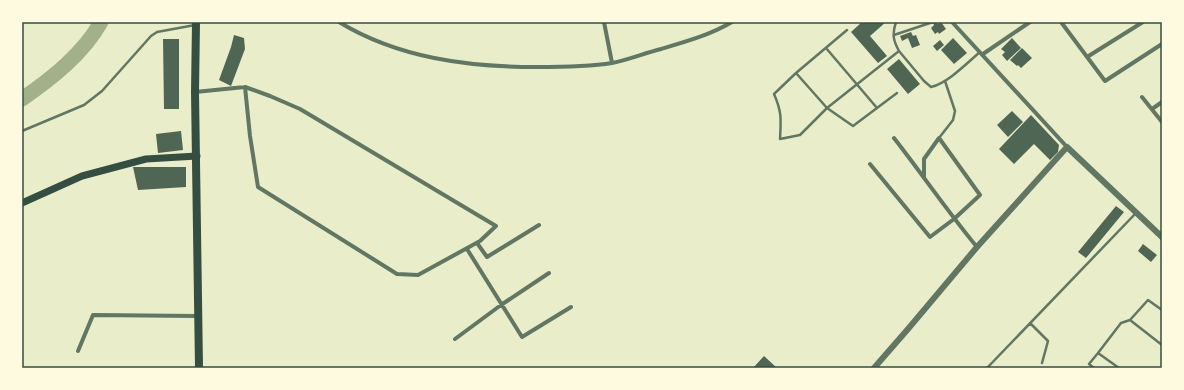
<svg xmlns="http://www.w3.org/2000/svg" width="1184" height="390" font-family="Inter,sans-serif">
<rect width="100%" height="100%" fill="#e9edc9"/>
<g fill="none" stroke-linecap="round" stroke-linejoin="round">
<!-- river -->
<path stroke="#a3b18a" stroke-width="15" d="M22,99c29,-20 61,-45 79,-77"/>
</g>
<!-- building -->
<path fill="#4f6655" d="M862,22h24l-16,14 17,20 -9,7 -27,-31z
M935,22l3,2 3,-2 5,7 -7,5 -1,-2 -3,2 -4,-6 3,-3 -1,-2z
M911,32l2,4 3,-1 4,10 -8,3 -4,-10 -6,3 -2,-5z
M234,35l10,3 1,11 -14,37 -12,-6 12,-33z
M953,38l14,15 -13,11 -13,-14z
M1012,38l9,10 -14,13 -5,-6 3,-3 -4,-3z
M163,39h16v70h-15z
M940,40l4,5 -7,6 -4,-5z
M1022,48l10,10 -11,10 -3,-3 -1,1 -7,-6z
M899,59l21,25 -12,10 -21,-25z
M1012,111l11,11 -15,15 -11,-12z
M1031,115l28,30 -1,7 -8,8 -16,-16 -20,20 -15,-15z
M181,131l2,19 -25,3 -2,-19z
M133,167h53v20l-48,3z
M1116,206l8,6 -38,46 -8,-6z
M1143,244l14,11 -6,7 -13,-11z
M764,356l13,12h-24z"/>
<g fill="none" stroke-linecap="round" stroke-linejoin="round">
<!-- service -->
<path stroke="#617663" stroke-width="2.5" d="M847,30l-51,43 -22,21c8,18 7,26 6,45l20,-4 27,-27 72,-57c-6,-11 -7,-17 -3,-29
M894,35l39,-13
M826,48l51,60
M899,51l25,30 7,6c17,-4 36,-24 49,-35
M796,73l31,35 26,18 44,-33
M22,131l62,-26 18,-14 49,-55 6,-4 38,-7
M939,138l14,-18 2,-9 -10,-30
M1130,320l32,25
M1030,323l18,18 -6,22
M1098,353l23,-30 9,-3 18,-20 14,10
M987,368l149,-155
M1094,368l-5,-4 9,-11 21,15"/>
<!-- minor -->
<path stroke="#617663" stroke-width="4" d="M339,22c59,36 129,45 197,45 25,0 51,0 76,-4 16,-3 33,-10 49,-14 24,-7 49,-14 71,-27
M604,22l8,41
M952,22l115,125
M1061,22l44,59 57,-37
M983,54l47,-32
M1087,57l56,-35
M195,92l50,-5 25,9 30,13 196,117 -16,15 -62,34 -21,-1 -139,-87 -8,-51 -5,-49
M1142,97l20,25
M1152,109l10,-7
M894,138c28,36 54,74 83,109
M870,164l60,73 24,-18 26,-24 -41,-57 -15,21v18
M477,243l10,14 52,-32
M467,249l55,88 49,-30
M455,339l46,-34 48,-32
M78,351l15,-36 104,1"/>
<!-- tertiary -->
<path stroke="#617663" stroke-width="6" d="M874,368l34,-39 69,-82 90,-100 95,90"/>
<!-- secondary -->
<path stroke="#344e41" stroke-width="7" d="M22,203l60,-27 64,-17 51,-3"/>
<!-- trunk -->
<path stroke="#344e41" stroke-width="8" d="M196,22l-1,70 4,276"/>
</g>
<!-- border -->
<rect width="1184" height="390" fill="none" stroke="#fefae0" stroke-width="46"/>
<rect x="23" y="23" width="1138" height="344" fill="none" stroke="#344e41" stroke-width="1.5"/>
</svg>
